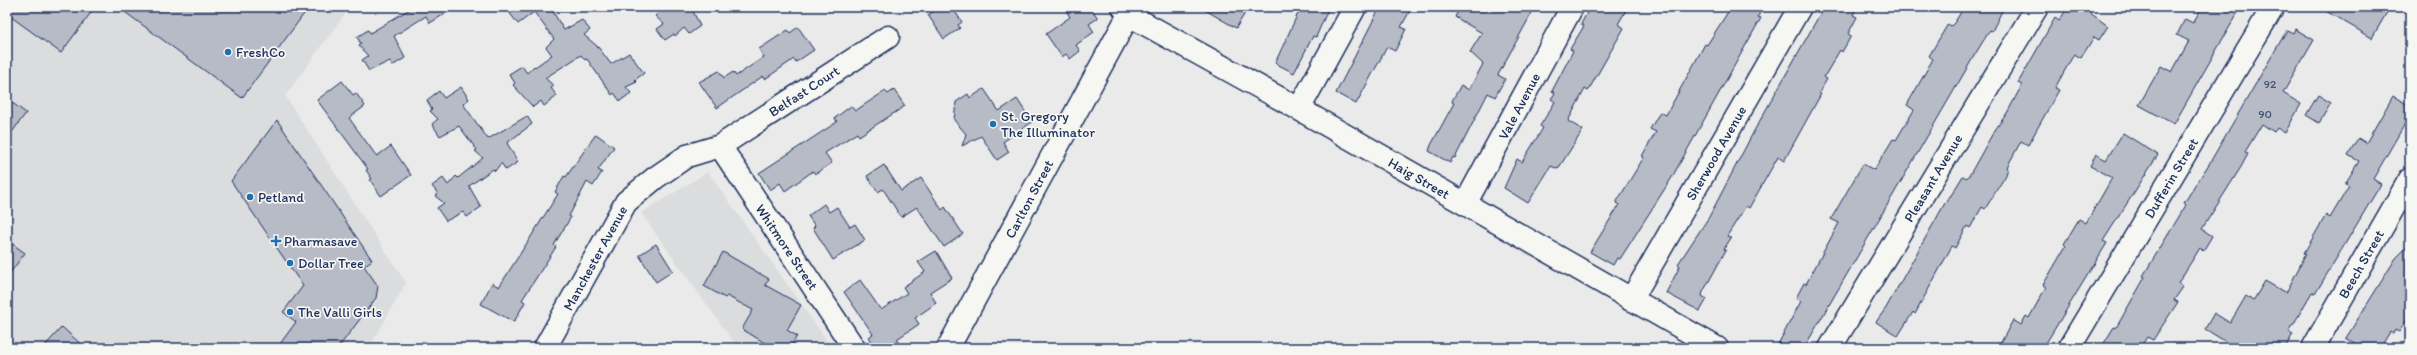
<svg xmlns="http://www.w3.org/2000/svg" width="2417" height="355" font-family="Itim,sans-serif">
<rect width="100%" height="100%" fill="#e9eae9"/>
<filter id="ink" filterUnits="userSpaceOnUse"><feTurbulence type="fractalNoise" baseFrequency=".025" numOctaves="2"/><feDisplacementMap in="SourceGraphic" scale="8" xChannelSelector="R" yChannelSelector="G"/><feConvolveMatrix kernelMatrix="1 2 1 2 8 2 1 2 1" color-interpolation-filters="sRGB"/></filter>
<g filter="url(#ink)">
<!-- built -->
<path fill="#dadcde" d="M7,7h343l-65,89 121,187 -37,65h-362z
M708,172l124,176h-94l-97,-135z"/>
<!-- building -->
<path fill="#b6bbc6" stroke="#1b2f5e" d="M7,7h88l-34,46 -54,-39z
M118,7h191l-67,91z
M413,7h43l-26,16 -4,-7 -32,20 11,22 -13,8 -2,-5 -21,10 -7,-11 6,-4 -9,-10 2,-2 -4,-7 11,-7 2,3z
M517,7h33l14,23 18,-10 8,10 -6,5 14,12 13,17 18,-11 15,20 -9,7 2,2 -11,5 5,6 -11,8 -6,-8 -2,2 -25,-36 -2,1 -4,-5 -36,23 9,8 -3,2 6,8 -13,10 -3,-5 -8,6 -20,-22 2,-2 -6,-9 13,-8 5,7 7,-7 1,1 17,-12 -6,-8 8,-8 -20,-27 -16,12 -9,-12z
M653,7h38l9,19 -11,8 -5,-6 -9,8 -1,-2 -9,6 -8,-11 7,-5 -9,-8 3,-2z
M941,7h11l10,15 -4,3 2,3 -16,11 -16,-24z
M1064,7h26l8,11 -9,6 5,8 -18,13 4,6 -10,8 -4,-5 -4,3 -16,-23 24,-17z
M1200,7h34l11,6 -9,15z
M1301,7h28l-13,30 -3,-1 -19,37 -19,-10z
M1380,7h32l-11,20 5,2 -11,22 -8,-4 -31,57 -20,-11z
M1460,7h75l-37,68 7,4 -10,18 -7,-4 -33,65 -2,-1 -3,6 -21,-12 2,-6 23,-42 -2,-1 1,-3 8,-14 8,5 14,-26 -13,-12 12,-19 -27,-16z
M1590,7h38l-10,17 6,4 -36,63 -3,-2 -17,32 15,9 -25,39 -7,-3 -23,37 -24,-15 13,-29 5,3 21,-34 -3,-2 15,-24 -4,-3 4,-6 -3,-2 21,-40 -3,-2 14,-23 -3,-2z
M1731,7h21l8,5 -2,5 3,1 -90,161 -51,80 -3,-1 -4,7 -23,-13 29,-47 -3,-2 28,-46 -2,-1 14,-24 -6,-3 10,-17 6,3 39,-71 2,1z
M1824,7h33l-4,8 4,2 -9,17 3,2 -9,16 -2,-2 -16,27 3,2 -8,14 2,1 -37,67 -6,-4 -29,51 -3,-2 -19,30 4,2 -7,11 2,1 -23,42 -1,4 5,3 -7,12 -34,-18 14,-27 -2,-2 31,-47 45,-86z
M1964,7h40l-12,24 -2,-1 -16,26 -170,292h-28l25,-47 -5,-3 8,-15 2,1 33,-61 -8,-4 32,-55 11,6 19,-31 3,1 18,-30 -7,-5 26,-46 -4,-3 19,-32 3,2 4,-4z
M2068,7h14l26,19 -9,14 -5,-3 -13,21 -7,-4 -19,34 4,2 -31,55 -7,-4 -14,26 1,1 -2,7 -21,34 -3,-2 -12,21 -3,-2 -12,22 -3,-2 -37,68 -2,-2 -15,24 -22,-14 10,-14 63,-112 1,1 13,-21 3,2 3,-2 24,-43 14,-20 15,-28 -4,-2 37,-65 4,3z
M2202,7h39l-67,117 -35,-19 22,-39 11,6 17,-31 -12,-6 8,-16 8,4z
M2319,7h71l-18,31z
M798,27l16,23 -18,12 -2,-3 -29,20 -2,-3 -46,32 -18,-26 20,-11 5,7 9,-6 3,4 28,-19 -5,-8 29,-19 2,3z
M2295,29l19,11 -31,53 18,11 -16,29 -8,-5 -3,4 -12,-8 -17,28 3,2 -7,13 -39,62 10,7 -9,15 -3,-3 -22,35 5,4 -9,13 4,2 -25,38 -6,-3 -7,11h-39l13,-21 2,1 29,-51 -2,-1 43,-71 -2,-2 25,-39 78,-134 6,3z
M342,81l11,14 3,-2 9,13 -16,12 26,36 2,2 14,-10 20,29 -30,21 -11,-16 2,-1 -6,-9 2,-1 -51,-69z
M461,87l8,12 -6,5 25,35 39,-23 5,8 -25,19 11,19 -12,8 -5,-7 -6,8 -2,-2 -24,17 12,21 -14,10 -4,-5 -17,9 -9,-13 7,-5 -9,-7 3,-2 -6,-8 11,-8 5,7 8,-9 2,2 25,-20 -8,-7 2,-1 -18,-24 -19,10 -8,-12 6,-5 -8,-8 2,-1 -5,-10 12,-9 5,7z
M984,89l15,22 18,-12 15,23 -29,20 6,10 -12,8 -16,-24 -19,10 4,-12 -12,-14 2,-18 12,-8 2,4z
M894,90l11,16 -46,30 -2,-3 -32,20 7,10 -17,11 -2,-3 -28,20 -5,-8 -10,7 -11,-17 78,-51 -2,-4 16,-12 4,5 30,-20 3,3z
M2318,95l13,8 -12,20 -13,-8z
M2393,96l17,10v9l-37,64 8,5 -66,110 -3,-2 -23,40 4,2 -8,14h-49l-31,-19 9,-16 16,10 16,-27 7,5 12,-20 21,12 20,-39 -2,-1 22,-38 4,3 19,-32 -4,-2 14,-23 -11,-6 10,-17 8,5z
M7,99l19,14 -19,26z
M277,120l95,140 -8,6 14,20 -2,12 -38,50h-61l19,-26 -13,-10 20,-26 -72,-105z
M2123,133l35,22 -55,86 4,2 -64,105h-45l15,-28 8,5 5,-9 3,2 17,-31 -3,-2 23,-39 -2,-2 15,-25 7,4 14,-24 12,-21 -22,-12 6,-12 10,6z
M596,134l18,13 -16,23 4,2 -9,14 -6,-4 -18,34 2,1 -17,28 2,2 -34,53 3,2 -11,20 -33,-18 11,-21 7,4 59,-93 -3,-2 9,-16 2,1z
M884,165l17,26 20,-13 21,32 3,-3 18,27 -19,13 -27,-40 -16,10 -18,-28 -5,3 -11,-16z
M824,204l5,8 8,-5 13,20 5,-3 10,16 -32,20 -20,-32 2,-2 -7,-10z
M7,240l18,13 -18,24z
M656,244l17,27 -17,11 -17,-27z
M2410,244v71l-11,17 -4,-2 -2,4 -3,-2 -10,16h-17l-17,-10 50,-80z
M936,251l16,27 -22,14 6,11 -21,15 4,6 -22,15 6,9h-27l-7,-11 4,-3 -29,-42 16,-12 21,30 26,-17 -4,-6 22,-15 -7,-10z
M723,252l46,27 -4,6 36,20 -14,25 10,6 -7,12h-12l-9,-5 -1,2 -26,-16 11,-19 -26,-14 -2,2 -21,-12z
M62,327l23,21h-42z"/>
<g fill="none" stroke-linecap="round" stroke-linejoin="round">
<!-- minor casing -->
<g stroke="#1b2f5e" stroke-width="25">
<path id="minor" d="M1123,7l6,8 170,94 418,239
M1299,109l56,-102
M720,146l134,202
M1465,204l107,-197
M1631,300l169,-293
M545,348l81,-146 29,-24 32,-22 33,-10 168,-109
M1830,348l207,-341
M2069,348l204,-341
M2313,348l97,-169"/>
</g>
<!-- major casing -->
<g stroke="#1b2f5e" stroke-width="25">
<path id="major" d="M948,348l185,-341"/>
</g>
<!-- minor -->
<use href="#minor" stroke="#f6f6f2" stroke-width="22"/>
<!-- major -->
<use href="#major" stroke="#f6f6f2" stroke-width="22"/>
</g>
</g>
<!-- markers -->
<g fill="#1f6fb2" stroke="#f6f6f2" stroke-width="1.5">
<circle cx="228" cy="52" r="4"/>
<circle cx="993" cy="124" r="4"/>
<circle cx="250" cy="197" r="4"/>
<path d="M274 235h4v4h4v4h-4v4h-4v-4h-4v-4h4z"/>
<circle cx="290" cy="263" r="4"/>
<circle cx="290" cy="312" r="4"/>
</g>
<g text-anchor="middle" stroke-width="3.5" stroke-linejoin="round" paint-order="stroke">
<!-- number labels -->
<g font-size="12" fill="#425278">
<text x="2270" y="88">92</text>
<text x="2265" y="118">90</text>
</g>
<!-- poi labels -->
<g font-size="14" fill="#1b2f5e" stroke="#f6f6f2" text-anchor="start">
<text x="236" y="57">FreshCo</text>
<text x="1001" y="121">St. Gregory<tspan x="1001" dy="16">The Illuminator</tspan></text>
<text x="258" y="202">Petland</text>
<text x="284" y="246">Pharmasave</text>
<text x="298" y="268">Dollar Tree</text>
<text x="298" y="317">The Valli Girls</text>
</g>
<!-- street labels -->
<g font-size="14" fill="#1b2f5e" stroke="#f6f6f2">
<text transform="translate(804 91) rotate(-33)" y="5">Belfast Court</text>
<text transform="translate(1519 106) rotate(-62)" y="5">Vale Avenue</text>
<text transform="translate(1716 153) rotate(-60)" y="5">Sherwood Avenue</text>
<text transform="translate(1419 178) rotate(30)" y="5">Haig Street</text>
<text transform="translate(1933 178) rotate(-59)" y="5">Pleasant Avenue</text>
<text transform="translate(2171 178) rotate(-59)" y="5">Dufferin Street</text>
<text transform="translate(1029 199) rotate(-62)" y="5">Carlton Street</text>
<text transform="translate(787 247) rotate(56)" y="5">Whitmore Street</text>
<text transform="translate(595 258) rotate(-61)" y="5">Manchester Avenue</text>
<text transform="translate(2361 264) rotate(-60)" y="5">Beech Street</text>
</g>
</g>
<!-- margin -->
<rect width="2417" height="355" fill="none" stroke="#f6f6f2" stroke-width="24"/>
<rect x="12" y="12" width="2393" height="331" fill="none" stroke="#1b2f5e" stroke-width="1.5" filter="url(#ink)"/>
</svg>
